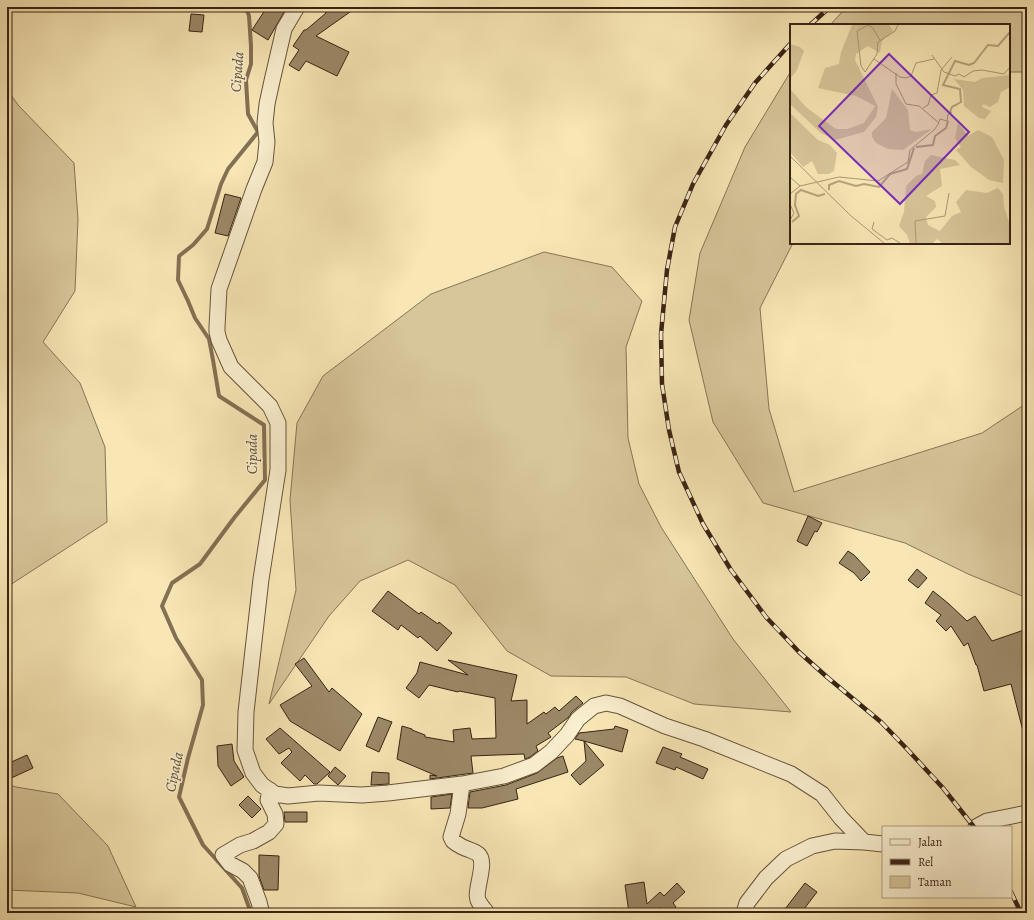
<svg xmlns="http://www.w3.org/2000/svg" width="1034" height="920" font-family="Alegreya,serif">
<rect width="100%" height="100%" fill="#f8e7b5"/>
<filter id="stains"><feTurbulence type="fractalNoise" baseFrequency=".005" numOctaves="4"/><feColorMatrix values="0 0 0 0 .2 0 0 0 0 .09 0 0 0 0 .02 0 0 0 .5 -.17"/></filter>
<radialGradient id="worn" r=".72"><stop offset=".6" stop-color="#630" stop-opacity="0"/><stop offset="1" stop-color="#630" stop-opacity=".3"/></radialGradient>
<!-- green -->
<path fill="#d7c69a" stroke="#887457" d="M856,7h171v65h-18v-47h-179l13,-14z
M791,71v172h2l-33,65 9,101 25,83 188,-59 45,-30v195l-59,-24 -63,-31 -142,-40 -50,-81 -24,-102 11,-67 45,-106z
M7,90l12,16 55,57 4,56 -3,72 -32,51 37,41 25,64 2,75 -100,65z
M544,252l68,15 30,34 -16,46 2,91 11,46 22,43 72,112 58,73 -97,-8 -68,-27 -75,-1 -44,-25 -52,-66 -47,-25 -48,21 -31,35 -60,88 27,-114 -6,-90 7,-77 26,-47 108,-82z
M7,784l9,3 42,7 50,52 28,61 -58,-14 -71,-3z"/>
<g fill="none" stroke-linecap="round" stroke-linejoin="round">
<!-- stream -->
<path stroke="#847054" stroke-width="4" d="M246,7l3,9 2,30v18l-5,16 2,34 10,18 -30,37 -7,15 -14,45 -14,16 -14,11 -1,24 10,21 7,17 14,21 4,21 6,36 45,29 1,55 -31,38 -34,46 -28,19 -10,23 14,32 26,42 1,25 -15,53 -9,39 24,48 39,43 9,25"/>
</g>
<!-- building -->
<path fill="#9c8968" stroke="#382314" d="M267,7h20l-19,33 -16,-10z
M330,7h27l-41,29 33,16 -12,24 -31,-15 -7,10 -10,-6 10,-15 -6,-4 11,-16h2l20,-17 -1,-2z
M191,14l13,1 -2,17 -13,-1z
M225,194l16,4 -13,38 -13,-3z
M808,516l14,7 -5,9 -2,-1 -8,15 -10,-5z
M848,551l6,4 16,17 -9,9 -7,-8 -15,-10z
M917,569l10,9 -9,10 -10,-8z
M388,591l31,23 2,-2 17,12 1,-2 13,11 -15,18 -17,-15 -2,2 -17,-13 -3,5 -26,-19z
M933,591l16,13 18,17 8,-5 17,25 35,-12v51l-4,1 4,17v32l-4,1 -12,-47 -27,7 -7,-26h-1l-8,-22 -4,3 -13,-20 -5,5 -10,-10 5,-6 -16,-12z
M304,658l25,34 3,-4 30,26 -22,37 -50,-30 -10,-16 32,-19 -17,-22z
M448,660l69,15 -6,26 16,-1v24l17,-12 2,2 9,-7 4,4 17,-15 7,7 -11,9 -3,5 -21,16 3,4 -15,9 2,5 -8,6 -5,2 -1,-5 -53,2 2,17 -43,6v-4l7,1 -40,-17 5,-33 10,3v1l13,5v2l29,5 -1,-12 17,-2 2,11 24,-1 -1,-40 -36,-7 -1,1 -29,-7 -10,13 -13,-10 11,-15 3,-11 48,13z
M378,717l14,5 -13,30 -13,-6z
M615,726l13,4 -6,22 -38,-11 20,24 -24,20 -9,-10 15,-14 -2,-20 -9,-2 4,-6 35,-4z
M280,728l50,44 -13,12h-3l-9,-9 -5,6 -19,-18 11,-11 -3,-4 -10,6 -13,-15z
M232,744l2,17 10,16 -13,9 -13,-20 -1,-20z
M663,747l19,7 -2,3 28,12 -5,10 -27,-12 -1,3 -19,-7z
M27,755l6,13 -26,12v-16z
M563,756l5,16 -52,17 2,10 -36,9h-14l2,-16 36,-7 31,-12 20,-15z
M335,767l11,9 -8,9 -10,-9z
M372,772l17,1v11l-18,1z
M452,794l-2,14 -19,1v-12z
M248,796l13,13 -9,9 -13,-13z
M284,812h23v10h-22z
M259,855l20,1 -1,34h-14l-5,-14z
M644,882l3,22 13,-12 4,4 13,-13 8,9 -12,11 3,4 -6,6h-3l-5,-5 -21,3v2h-12l-4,-28z
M805,883l12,9 -16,21h-19z"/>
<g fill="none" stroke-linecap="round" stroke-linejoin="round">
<!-- street casing -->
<g stroke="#68543c" stroke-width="17">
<path id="street" d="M297,7l-13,22 -12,52 -5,23 -2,19 2,19 -2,20 -11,27 -35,100 -2,38v5l2,8 12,27 39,39 8,17v47l-17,109 -15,133 -1,38 8,23 9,12 13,9 13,2 31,-3 43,2 26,-2 74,-9 42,-8 30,-11 17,-13 16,-17 11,-16 16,-13 12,-3 14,3 45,20 39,13 87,35 31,20 19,24 23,24
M462,784l-4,30 -7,23 2,4c5,4 11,7 17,9 2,1 6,2 8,4 10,8 -4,36 0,46 2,5 6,9 9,13
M976,827l11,-6 40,-8
M258,913l3,-3 -2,-8 -9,-24 -7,-7 -13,-7 -7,-9 17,-10 13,-4 16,-9 7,-8 -1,-10 -7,-14 2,-10
M744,913l3,-10 19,-25 20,-19 26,-13 23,-5 29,1 19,2"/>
</g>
<!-- street -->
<use href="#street" stroke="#faefcf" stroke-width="15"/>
<!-- rail casing -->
<g stroke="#382314" stroke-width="4.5">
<path id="rail" d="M810,25l20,-18
M791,43l-36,40 -29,42 -33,59 -18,43 -8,43 -6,64 1,50 7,46 10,42 24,52 28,46 35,47 33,35 28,25 54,45 26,27 36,39 31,39
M1011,892l10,21"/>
</g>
<!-- rail -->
<use href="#rail" stroke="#faefcf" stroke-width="3" stroke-dasharray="9" stroke-linecap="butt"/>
</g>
<g text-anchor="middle" stroke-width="3" stroke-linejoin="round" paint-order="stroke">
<!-- water labels -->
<g font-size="15" font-style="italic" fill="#645039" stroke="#faefcf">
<text transform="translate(237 72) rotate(-86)" y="5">Cipada</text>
<text transform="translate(252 454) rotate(-90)" y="5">Cipada</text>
<text transform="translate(174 772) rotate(-78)" y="5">Cipada</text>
</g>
</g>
<!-- overview -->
<g transform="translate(790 24)">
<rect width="220" height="220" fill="#f8e7b5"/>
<path d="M62,1h37l4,6 -11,10 -2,12 -12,-7 -12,8 -1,6 23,47 -2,10 -12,15 -29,8 -14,-7 -31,-29v-15l17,19 29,21h11l17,-6 11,-17 -19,-10 -38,-8 7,-20 14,-4 2,-12zM0,20l10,3 4,4 -7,19 -7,9zM220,51v12l-9,5 -3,10 -8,5 -7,-3 -1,3 9,4 -6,8 -6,-1 -15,-12 -1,-16 -9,-11 21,3 7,-4zM102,65l16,21 2,20 6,2 16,-3 -29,21 -15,-1 -12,-6 -4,-6v-5l14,-14zM0,89l28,27 12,5 7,8 -3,18 -5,3h-11l-6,-13 -9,6 -13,-15zM168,99l10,13 10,-6 14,7 12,23 -1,23 -14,-3 -18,-13 -15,-17 5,-3 -6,-9zM141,131l24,5 5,5 -20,4 2,17 -16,10 9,5 1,6 -10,10 2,8 12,6 12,-15 9,-4 -5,-10 10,-12 21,3 11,-5 5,6 1,13 6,18v18h-68l-5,-4 -4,4h-23l-3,-8 -8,-9 5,-14 2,-26 10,-10 6,-2 3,-13z" fill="#d7c69a"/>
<path fill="none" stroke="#b7a47e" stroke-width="2" d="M160,88l2,-5 9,-5 -1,-13 -17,-4 12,-24 14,4 5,-2 14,-18 10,1 12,-14M126,123l17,-2 2,-9 11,-8 2,-7M39,166v-5l10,-4 17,5 8,-2 15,3 11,-13 17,-5 7,-21M2,198l7,-6 -4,-11 1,-11 5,-4 17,6 7,-2"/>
<path fill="none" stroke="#ab9975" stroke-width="1" d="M90,16l-8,-13 -4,-2 -11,6 4,35 4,6 12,-18 1,-12 17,-11 3,-6M142,31l12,17 11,4 4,-2 5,3 9,-6 9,-1 22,4 6,-7M84,35l26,18 6,1 5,-2 5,-13 18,-4M133,84l5,-3 3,-10 6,-2 4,-23 11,-13M149,98l1,-3 7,2 1,-7 4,-2M0,132l60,59 34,28M0,153l10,9M0,170l10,-8 39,-9 39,4 30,-19 2,-12 24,-20 5,-7 -20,-17 -13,-2 -10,-20v-11M0,180l4,9 -4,7M84,198l-2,7 15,11M97,216l5,-2 8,5M126,219l-1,-22 30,-5 4,-23"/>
<path fill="#7b2cbf" fill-opacity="0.15" stroke="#7b2cbf" stroke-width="2" d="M99,30l80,78 -69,72 -81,-78z"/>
<rect width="220" height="220" fill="none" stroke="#382314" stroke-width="2"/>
</g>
<!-- margin -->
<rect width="1034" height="920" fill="none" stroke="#f8e7b5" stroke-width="24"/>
<rect x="8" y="8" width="1018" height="904" fill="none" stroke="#382314" stroke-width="2"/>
<rect x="12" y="12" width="1010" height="896" fill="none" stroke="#382314"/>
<!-- legend -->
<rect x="882" y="826" width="130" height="72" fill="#faefcf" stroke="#ac9d84"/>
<rect x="890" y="839" width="20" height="6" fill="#faefcf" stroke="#ac9d84"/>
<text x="918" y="846" font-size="12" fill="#382314">Jalan</text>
<rect x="890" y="859" width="20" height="6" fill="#382314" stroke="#ac9d84"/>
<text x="918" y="866" font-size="12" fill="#382314">Rel</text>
<rect x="890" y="876" width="20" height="12" fill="#d7c69a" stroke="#ac9d84"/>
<text x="918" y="886" font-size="12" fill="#382314">Taman</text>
<rect width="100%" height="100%" filter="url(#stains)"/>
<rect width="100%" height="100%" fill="url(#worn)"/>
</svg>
